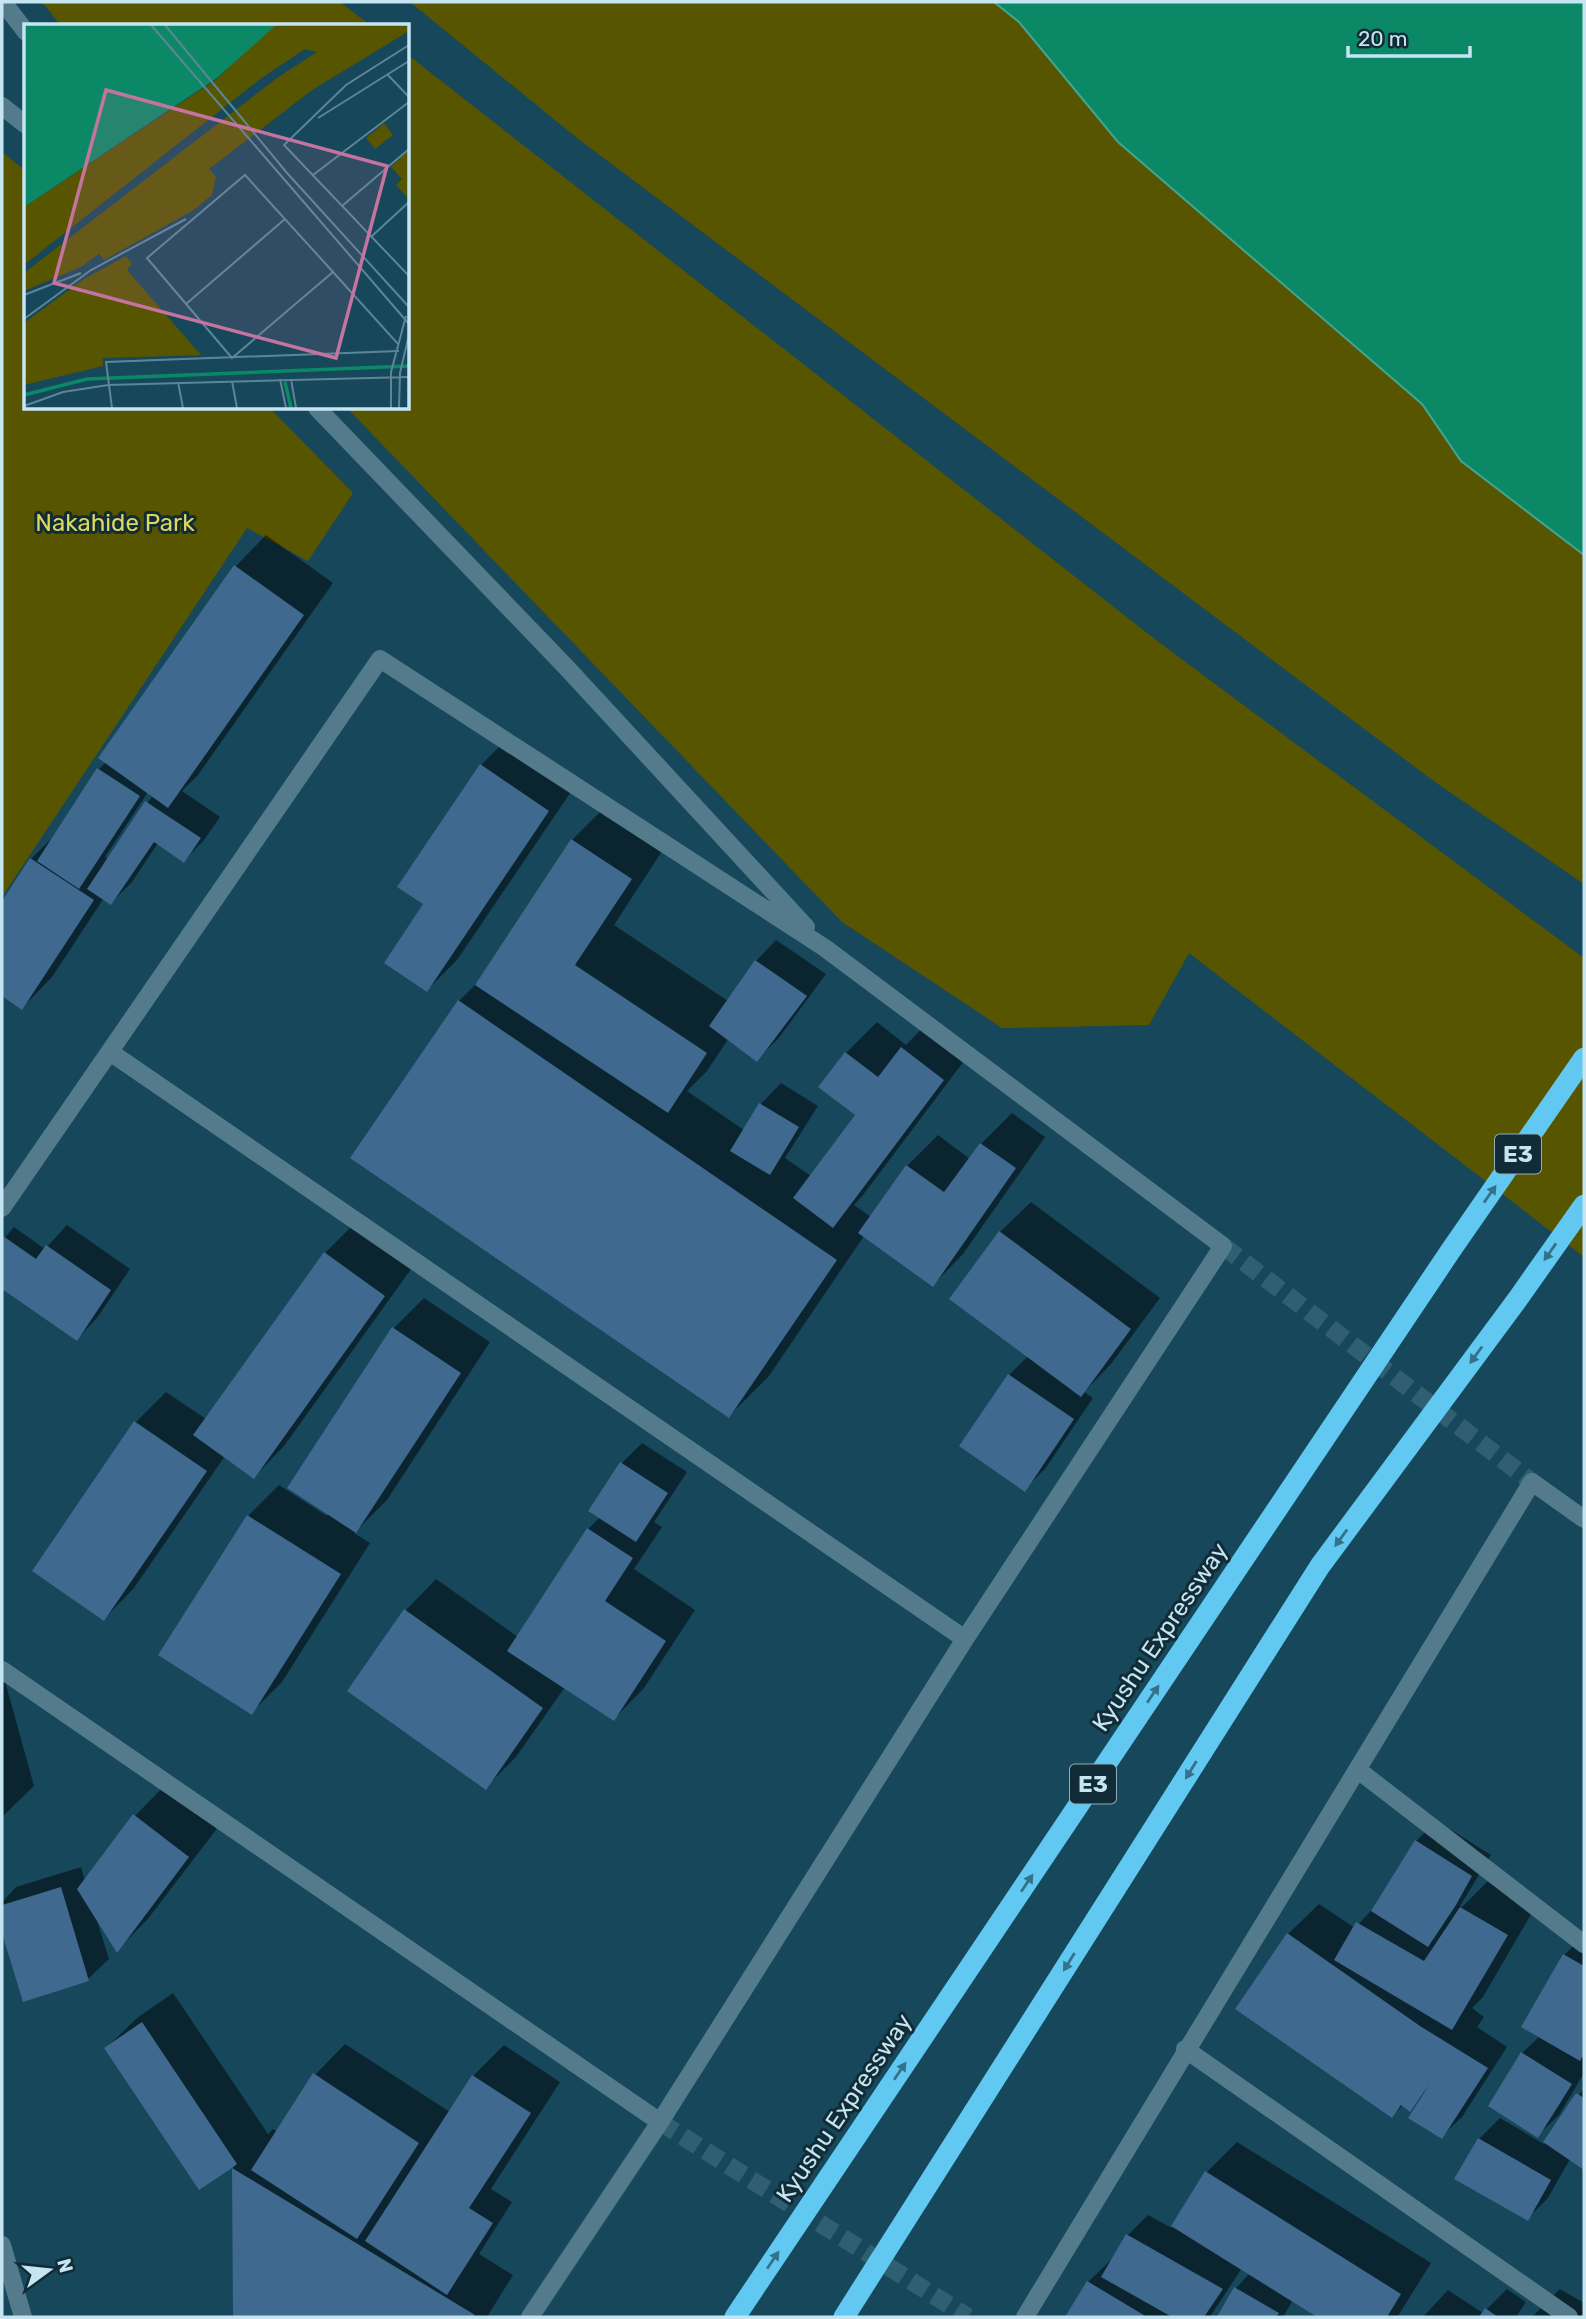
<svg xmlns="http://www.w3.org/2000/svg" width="1586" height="2319" font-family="Rubik,sans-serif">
<rect width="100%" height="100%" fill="#16475a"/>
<!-- green -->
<path fill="#585501" d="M42,2h298l31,24h-310z
M410,2h584l25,20 99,120 304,262 39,57 123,94v329l-149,-102 -858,-644z
M408,55l748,585 428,318v299l-395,-304 -40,72 -147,3 -160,-106 -495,-514h61z
M2,152l24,19v237h244l83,85 -45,68 -61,-33 -245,369z"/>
<!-- water -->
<path fill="#0b8966" stroke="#43a590" stroke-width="2" d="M994,2h590v553l-123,-94 -39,-57 -304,-262 -99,-120z"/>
<!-- shadow -->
<path fill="#0007" fill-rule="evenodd" d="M266,535l67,48 -135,192 -16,16 38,26 -16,23 -20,21 -26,-18 -26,39 -21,21 -7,-5 -52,79 -30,31 -20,-14v-90l29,-45 26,-26 42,-64 7,-7 -5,-4 135,-192zM148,792l5,3 -45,64 -3,-2z
M512,734l67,46 -122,180 -30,30 54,-225z
M612,800l58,39 -56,86 114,76 28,-40 20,-21 50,34 -48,65 -21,20 -28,-21 -22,33 -20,20 57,39 17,-26 20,-21 37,23 -33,52 26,18 47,-62 -12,-61 31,-31 29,23 26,-27 41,31 -110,146 -9,10 17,12 36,-51 31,-31 32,24 11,-15 31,-31 33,24 -82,117 -30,31 -69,-49 -95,140 -40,40 -270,-415 22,-22 91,-139z
M1031,1202l129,96 -49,66 -27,28 9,6 -48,71 -21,20 -15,-114 19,-19 -28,-124z
M356,1222l58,43 -130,181 -30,31 -29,-21 -91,132 -30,31 32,-197 30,-30 40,27 119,-166z
M67,1225l63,44 -33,49 -20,21 -75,-52v-46l12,-14 31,22z
M424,1298l66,44 -103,158 -33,33 16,10 -88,139 -31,31 -3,-197 31,-31 48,31 67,-188z
M642,1443l45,29 -33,50 8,5 -28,42 61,41 -51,78 -30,31 -49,-32 -49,70 -30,30 -137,-97 57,-80 30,-31 82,58 70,-108 12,-12 22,-54z
M2,1670l32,116 -32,31z
M165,1785l54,41 -72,94 -30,30 -20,-29 12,38 -21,20 -64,21 -22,-73v-25l14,-15 65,-20 4,14 50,-65z
M1437,1821l54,34 -31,51 2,1 30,-30 45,27 -54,93 -11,11 12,9 -7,10 30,20 -45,70 -21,20 -19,-40 -12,12 -7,-4 -11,11 -104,-182 31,-30 36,24 23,-25 38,-62z
M1584,1936v118l-3,3 3,1v15l-25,42 -21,20 -16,-82 18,-17 24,-81z
M173,1993l95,141 5,-5 5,3 37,-57 30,-31 105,68 23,-36 31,-31 56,37 -69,107 21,13 -33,52 34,21 -26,42h-252l-2,-152 -127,-117 31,-30z
M1584,2088v80l-14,-9 -22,39 -21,21 -48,-80 21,-21 44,26z
M1237,2142l194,121 -33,53 -78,1 -27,-17 -10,17h-64l17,-29 14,-15 -8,-5 -32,49h-143l21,-35 30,-29 10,-18 20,-20 24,13 35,-56z
M1507,2289l19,13 -10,15h-93l25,-27 35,23z
M1560,2289l24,14v14h-56l6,-2z"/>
<!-- building -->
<path fill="#3f698e" d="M234,565l70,50 -136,193 -70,-50z
M480,764l69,47 -122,181 -43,-29 39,-59 -26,-17z
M97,768l43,28 -61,93 -42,-28z
M145,801l56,37 -17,25 -30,-21 -43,63 -24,-16z
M571,839l61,40 -57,86 132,88 -39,60 -193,-128z
M30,858l64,42 -72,110 -20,-14v-95z
M755,960l52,36 -50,66 -48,-36z
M458,1000l379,260 -108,158 -379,-260z
M901,1047l43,33 -111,148 -40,-30 62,-83 -37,-28 27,-35 33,25z
M759,1103l40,24 -29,48 -40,-24z
M980,1143l36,25 -83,119 -75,-54 48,-68 38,27z
M999,1231l132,98 -50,68 -132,-98z
M3,1236l33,23 10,-14 65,45 -34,51 -75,-52z
M324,1252l61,44 -131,183 -61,-44z
M392,1327l69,46 -105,160 -69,-45z
M1008,1374l66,45 -49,73 -66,-46z
M134,1421l73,50 -103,150 -72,-50z
M620,1462l48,31 -32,49 -48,-31z
M247,1515l94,59 -89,141 -94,-60z
M587,1528l46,30 -28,43 61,40 -52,80 -107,-70z
M404,1609l139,99 -57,82 -139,-99z
M133,1814l56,43 -72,96 -40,-64z
M1415,1840l57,36 -16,29 -28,42 -57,-36z
M61,1887l28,94 -66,21 -21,-69v-28z
M1460,1907l48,28 -56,95 -118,-70 22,-38 68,39z
M1287,1933l133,93 68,42 -46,71 -34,-21 21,-33 -19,27 -9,-7 -9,13 -157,-109z
M1563,1954l21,12v87l-4,8 -59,-34z
M142,2022l95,142 -5,4 243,147 -2,2h-240l-1,-149 -33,22 -95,-142z
M1521,2052l51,32 -34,54 -50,-32z
M313,2073l106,70 -62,96 -106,-69z
M472,2075l59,38 -62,95 24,15 -46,72 -82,-54z
M1576,2093l8,5v72l-41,-28z
M1478,2138l73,42 -23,41 -74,-42z
M1205,2171l196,123 -14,23h-70l-146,-91z
M1126,2234l97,55 -19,28h-32l-71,-40z
M1087,2281l60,36h-82z
M1234,2287l45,26 -3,4h-59z
M1485,2308l13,9h-19z"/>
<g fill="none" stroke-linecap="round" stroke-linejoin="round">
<!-- minor-tunnel -->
<path stroke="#305f71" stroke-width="18" stroke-dasharray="18 9" stroke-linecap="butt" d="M1223,1246l309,236
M660,2122l308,195"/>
<!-- minor -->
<path stroke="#547b8c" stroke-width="18" d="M3,2l23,30
M2,106l24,19
M317,408l250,260 239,259
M110,1052l855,587
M2,1208l378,-549 445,289 398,298 -258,393 -305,483 -130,195
M2,1670l658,452
M1358,1770l226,174
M1185,2049l384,268
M2,2245l21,72
M1025,2317c167,-280 339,-556 507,-835l52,37"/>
<!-- highway -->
<path stroke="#60c8f1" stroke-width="21" d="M735,2317l716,-1067 133,-192
M844,2317l476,-751 197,-266 67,-95"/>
</g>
<!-- one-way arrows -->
<defs><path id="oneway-solid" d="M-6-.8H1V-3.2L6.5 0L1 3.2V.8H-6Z" transform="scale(1.75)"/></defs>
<g fill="#35728a">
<use href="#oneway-solid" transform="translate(1490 1194) rotate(-55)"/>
<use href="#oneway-solid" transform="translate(1550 1252) rotate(125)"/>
<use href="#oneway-solid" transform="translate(1476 1355) rotate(126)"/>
<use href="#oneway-solid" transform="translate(1341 1538) rotate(126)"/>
<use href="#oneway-solid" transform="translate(1153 1694) rotate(-56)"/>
<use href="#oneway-solid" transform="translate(1191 1770) rotate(122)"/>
<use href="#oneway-solid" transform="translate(1027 1883) rotate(-56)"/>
<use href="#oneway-solid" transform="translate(1069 1962) rotate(122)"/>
<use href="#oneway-solid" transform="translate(900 2071) rotate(-56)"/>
<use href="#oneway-solid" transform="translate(773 2260) rotate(-56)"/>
</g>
<g text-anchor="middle" stroke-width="6" stroke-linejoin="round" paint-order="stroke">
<!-- shield labels -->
<g fill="#112c36" stroke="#90aeba" stroke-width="2">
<rect x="1495" y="1134.5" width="46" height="39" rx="5"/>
<rect x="1070" y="1764.5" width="46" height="39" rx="5"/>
</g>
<g font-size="23" font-weight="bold" fill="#c6e5f3">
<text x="1518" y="1162">E3</text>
<text x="1093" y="1792">E3</text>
</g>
<!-- park labels -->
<g font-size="24" fill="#dcd75d" stroke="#112c36">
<text x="115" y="531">Nakahide Park</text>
</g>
<!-- street labels -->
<g font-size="24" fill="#c6e5f3" stroke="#112c36">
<text transform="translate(1160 1637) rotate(-56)" y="8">Kyushu Expressway</text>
<text transform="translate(844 2108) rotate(-56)" y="8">Kyushu Expressway</text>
</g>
</g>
<!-- overview -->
<g transform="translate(24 24)">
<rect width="385" height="385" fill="#16475a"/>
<path d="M385,1v6l-97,59 -103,79 7,8 -4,18 -18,15 -90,50 -5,-6 -18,13 -57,24v-18l253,-195 40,-26 -12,-3 -45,30 -236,186v-58l193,-128 55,-53zM360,99l9,12 -18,14 -9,-11zM385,126v47l-1,1 -12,-13 6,-6 -11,-12zM102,232l6,8 -5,6 74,85 -98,3v8l-79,19v-62l60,-44z" fill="#585501"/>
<path d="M2,1h250l-59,53 -193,129z" fill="#0b8966"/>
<path fill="none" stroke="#0b8966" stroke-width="3.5" d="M261,358l6,26M0,371l63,-16 322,-13"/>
<path fill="none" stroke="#5c8697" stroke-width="2" d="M127,1l258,299M141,1l122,148 122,134M385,21l-63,40 -62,60 125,131M363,50l22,23M294,94l91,-57M289,151l96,-73M318,182l67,-57M348,212l37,-34M309,248l-101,86 -85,-100 98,-83 88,97 64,71 2,1M0,271l57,-22M162,280l99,-85M0,295l67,-49 95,-51M256,355l6,29M267,355l5,29M208,357l5,27M154,358l5,26M0,382l39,-14 45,-7 301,-8M88,384l-6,-46 293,-11M367,384v-36l15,-56M375,384l1,-35 9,-38"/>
<path fill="#c4749f" fill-opacity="0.15" stroke="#c4749f" stroke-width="3.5" d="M82,66l281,76 -51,192 -282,-75z"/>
<rect width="385" height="385" fill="none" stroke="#c6e5f3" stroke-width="3.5"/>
</g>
<!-- border -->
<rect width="1586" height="2319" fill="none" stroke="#c6e5f3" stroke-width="7"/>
<!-- north arrow -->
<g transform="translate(49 2270) rotate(75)" stroke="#112c36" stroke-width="5" paint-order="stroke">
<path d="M0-5L12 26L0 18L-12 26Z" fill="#c6e5f3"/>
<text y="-10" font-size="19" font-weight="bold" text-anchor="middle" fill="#c6e5f3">N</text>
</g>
<!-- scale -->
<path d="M1348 46v10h122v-10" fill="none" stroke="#c6e5f3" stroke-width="3.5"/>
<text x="1358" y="46" font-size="21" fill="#c6e5f3" stroke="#112c36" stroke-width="5" paint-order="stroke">20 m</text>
</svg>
